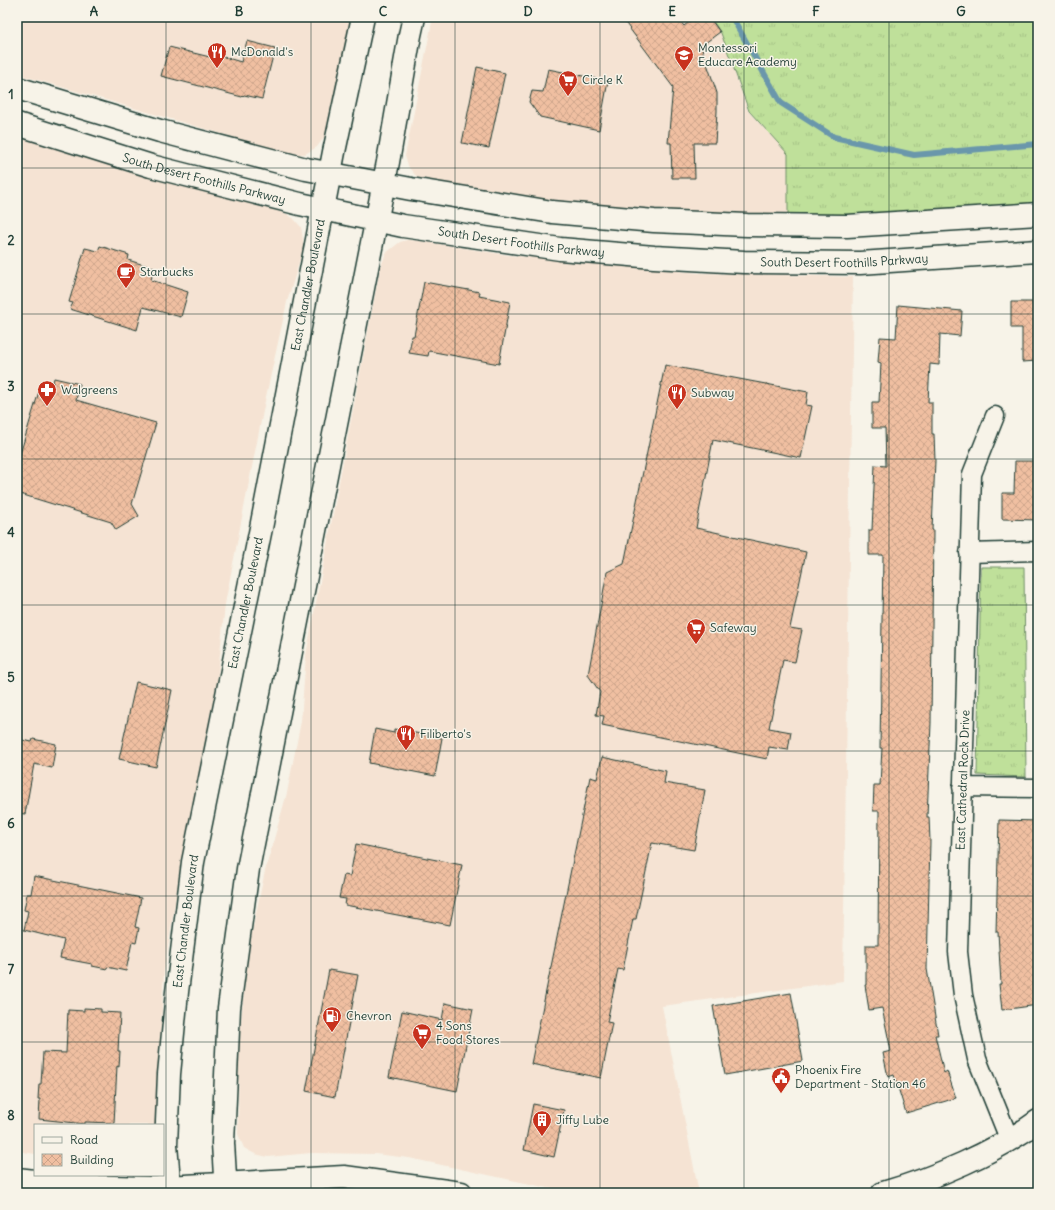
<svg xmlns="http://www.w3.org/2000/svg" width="1055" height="1210" font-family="Delius,sans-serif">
<defs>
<pattern id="grass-tufts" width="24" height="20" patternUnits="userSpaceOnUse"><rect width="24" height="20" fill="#bfe09a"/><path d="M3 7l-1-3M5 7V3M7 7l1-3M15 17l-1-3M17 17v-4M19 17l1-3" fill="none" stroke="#a4c185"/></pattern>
<pattern id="building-cross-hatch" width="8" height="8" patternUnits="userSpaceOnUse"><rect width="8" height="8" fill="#f0bfa1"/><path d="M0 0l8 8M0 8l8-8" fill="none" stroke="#cda58b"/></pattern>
</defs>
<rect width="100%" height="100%" fill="#f7f3e8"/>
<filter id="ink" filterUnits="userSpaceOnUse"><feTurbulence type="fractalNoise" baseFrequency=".025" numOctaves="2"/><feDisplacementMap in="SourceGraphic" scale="8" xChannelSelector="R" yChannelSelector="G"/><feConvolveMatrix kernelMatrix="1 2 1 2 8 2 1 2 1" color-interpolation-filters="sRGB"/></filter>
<g filter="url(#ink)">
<!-- built -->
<path fill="#f5e3d3" d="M17,17h335l-27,119 -8,11 -12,7h-14l-274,-80z
M433,17h277l11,16 27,78 40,43v64l-99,-4 -131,-11 -131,-21 -10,-5 -8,-9 -4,-12z
M17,137l268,76 8,5 8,9 3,19 -17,56 -22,99 -40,203 -9,90 -38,190 -14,88 -9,153h-120v29l-18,-3z
M407,240l13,1 87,14 191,18 155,4 -10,704 -181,25 37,187h-127l-163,-35 -34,-4 -64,-1 -43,4 -13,-3 -11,-6 -6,-14 1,-93 9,-90 17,-80 22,-78 14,-72 5,-66 74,-386 6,-16 14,-11z"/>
<!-- grass -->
<path fill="url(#grass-tufts)" stroke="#6f8e67" d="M710,17h328v188l-250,13v-64l-39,-43 -28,-78z
M981,567h43l2,210 -49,-2z"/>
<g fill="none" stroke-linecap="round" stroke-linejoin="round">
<!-- stream -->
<path stroke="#6a97ab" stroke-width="6" d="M732,17l49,86 53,34 80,18 124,-11"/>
</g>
<!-- building -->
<path fill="url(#building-cross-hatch)" stroke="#1f3d34" d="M621,17h56l7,9 11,-9h14l11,15 -19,14 16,47v18l-2,32h-21l1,35h-23l-1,-35h-3l5,-56z
M247,41l28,7 -13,51 -18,-4 -2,2 -81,-21 8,-29 45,11v-4l27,8z
M477,67l28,6 -16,75 -27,-5z
M548,69l60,12 -9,49 -59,-13 -11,-15 3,-11 11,1z
M100,246l29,9 -1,5 26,8 -3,12 37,12 -7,25 -38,-10 -6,23 -67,-21 3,-6 -4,-1 16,-54 13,3z
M424,282l56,10 -1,4 31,6 -11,62 -70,-13 -1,5 -19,-3 3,-17h2z
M1011,302h27v59l-16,1v-34h-11z
M898,305l64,6 -2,25 -20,-2 -1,31 -9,-1 -2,38h4v32h2l1,27 -3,69h1l-2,193 -4,94h2l1,24 -3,128 11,66h-3l9,38 3,-2 9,27 -50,15 -12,-38 -6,2 -5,-24 8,-2 -9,-43 -13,2 -4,-25h1v-40h12l1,-134h-6l1,-26h6l2,-37h-2l3,-193h-14v-25h3l3,-65 11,1 -1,-38h-13v-26h7l2,-39 -3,-1 2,-25 16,1z
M665,365l143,27 -2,13 6,1 -11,52 -88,-18 -17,88 110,24 -16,76 12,2 -7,32 -12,-2 -14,68 22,4 -3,18 -19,-3 -2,12 -165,-34 2,-9 -8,-1 4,-23 -12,-17 19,-103 17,-8z
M54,378l26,6 -4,16 80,23 -24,81 7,12 -23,14 -5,-8 -94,-29v-29l23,-76 11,3z
M1015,461h23v59l-36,-1v-26h12z
M136,682l36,8 -16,77 -37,-8z
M375,729l19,4v-4l48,9 -7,38 -66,-13z
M17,739l15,3 1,-3 23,5 -4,24 -18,-4 -9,50 -8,-1z
M602,757l64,14 -2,12 41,7 -11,60 -42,-7 -16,76h-3l-10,51 -5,-1 -11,53 5,1 -11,55 -70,-14 59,-287 7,2z
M999,820l39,1v184l-36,5 -3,-26h2l-3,-52h-2z
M356,844l106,21 -12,60 -105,-20 1,-6 -7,-1 5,-23 6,1z
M34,876l107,22 -6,29 4,1 -3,15 -4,-1 -6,29 -19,-4v2l-15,-3v-2l-32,-6 4,-18 -40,-10 4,-19 -4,-1 3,-16h4z
M329,970l29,5 -23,122 -29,-6z
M791,993l12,68 -78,14 -12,-69z
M445,1003l28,6 -16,82 -68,-14 13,-66 40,9z
M84,1008l17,1v3l19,1 -2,38h2l-1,16 -2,-1 -3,57 -29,-1v2l-46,-5 1,-20h-2l1,-15h2l2,-32 23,1 2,-43 16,1z
M533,1104l31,6 -10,47 -30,-7z"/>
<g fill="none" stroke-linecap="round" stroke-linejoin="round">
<!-- street casing -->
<g stroke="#1f3d34" stroke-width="21">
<path id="street" d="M995,416l-23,58 -14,478 5,43 14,64 33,82
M969,553l69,-2
M962,787l76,1"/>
</g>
<!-- secondary casing -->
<g stroke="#1f3d34" stroke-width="25">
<g id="secondary">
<path d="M17,88l143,43 146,38 105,20 141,23 102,9 93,4 100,1 191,-12"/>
<path id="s1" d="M17,124l134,42 149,38 103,22 157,23 94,8 90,5 116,1 178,-12"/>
<path d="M17,1179l61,7 71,2 195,-11 117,16"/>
<path id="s2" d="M170,1193l-4,-48 3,-71 8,-82 16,-130 68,-334 73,-376 29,-135"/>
<path d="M226,1193l-3,-50 6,-135 19,-139 140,-707 22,-127 4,-18"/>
<path d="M883,1193c50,-14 113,-41 155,-72"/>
</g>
</g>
<!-- street -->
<use href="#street" stroke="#f7f3e8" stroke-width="18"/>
<!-- secondary -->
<use href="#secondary" stroke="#f7f3e8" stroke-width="22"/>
</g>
</g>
<!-- grid -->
<path fill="none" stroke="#1f3d34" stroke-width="1" stroke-opacity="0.55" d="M166,17v1176M311,17v1176M455,17v1176M600,17v1176M744,17v1176M889,17v1176M17,168h1021M17,314h1021M17,459h1021M17,605h1021M17,751h1021M17,896h1021M17,1042h1021"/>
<!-- icons -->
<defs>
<g id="restaurant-pin" transform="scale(1)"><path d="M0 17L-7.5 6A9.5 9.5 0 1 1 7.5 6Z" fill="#c8321e" stroke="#f7f3e8"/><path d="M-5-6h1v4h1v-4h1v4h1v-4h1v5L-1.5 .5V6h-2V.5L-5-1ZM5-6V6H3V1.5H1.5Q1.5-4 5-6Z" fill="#fff"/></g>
<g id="school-pin" transform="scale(1)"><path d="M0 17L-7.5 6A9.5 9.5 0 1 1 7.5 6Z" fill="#c8321e" stroke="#f7f3e8"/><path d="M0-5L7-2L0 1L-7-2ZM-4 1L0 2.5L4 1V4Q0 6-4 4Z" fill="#fff"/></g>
<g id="supermarket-pin" transform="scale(1)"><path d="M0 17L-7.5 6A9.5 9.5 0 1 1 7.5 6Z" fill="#c8321e" stroke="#f7f3e8"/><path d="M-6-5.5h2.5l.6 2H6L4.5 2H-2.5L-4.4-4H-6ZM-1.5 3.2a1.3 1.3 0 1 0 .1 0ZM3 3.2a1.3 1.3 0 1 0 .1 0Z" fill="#fff"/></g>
<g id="cafe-pin" transform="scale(1)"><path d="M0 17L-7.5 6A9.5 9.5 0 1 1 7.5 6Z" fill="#c8321e" stroke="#f7f3e8"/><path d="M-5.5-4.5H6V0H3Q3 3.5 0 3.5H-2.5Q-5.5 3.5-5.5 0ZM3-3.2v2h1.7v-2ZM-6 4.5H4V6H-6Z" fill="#fff"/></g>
<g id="pharmacy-pin" transform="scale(1)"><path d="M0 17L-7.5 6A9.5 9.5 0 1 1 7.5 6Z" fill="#c8321e" stroke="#f7f3e8"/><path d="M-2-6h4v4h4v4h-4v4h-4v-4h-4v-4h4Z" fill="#fff"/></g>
<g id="fuel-pin" transform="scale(1)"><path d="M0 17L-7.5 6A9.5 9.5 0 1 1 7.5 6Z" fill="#c8321e" stroke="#f7f3e8"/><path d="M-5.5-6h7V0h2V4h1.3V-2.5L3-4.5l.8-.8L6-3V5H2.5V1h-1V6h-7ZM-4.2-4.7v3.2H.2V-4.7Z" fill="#fff"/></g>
<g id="civic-pin" transform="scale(1)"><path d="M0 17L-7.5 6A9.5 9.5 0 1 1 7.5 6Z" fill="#c8321e" stroke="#f7f3e8"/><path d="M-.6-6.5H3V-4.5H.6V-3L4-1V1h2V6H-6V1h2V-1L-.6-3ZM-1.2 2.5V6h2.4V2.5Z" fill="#fff"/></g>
<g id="building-pin" transform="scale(1)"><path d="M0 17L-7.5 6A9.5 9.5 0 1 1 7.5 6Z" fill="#c8321e" stroke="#f7f3e8"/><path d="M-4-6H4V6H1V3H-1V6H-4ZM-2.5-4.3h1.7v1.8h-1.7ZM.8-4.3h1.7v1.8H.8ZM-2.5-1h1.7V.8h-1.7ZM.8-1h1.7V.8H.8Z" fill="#fff"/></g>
</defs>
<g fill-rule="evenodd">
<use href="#restaurant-pin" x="217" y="52"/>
<use href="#school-pin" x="684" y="55"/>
<use href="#supermarket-pin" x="568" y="80"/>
<use href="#cafe-pin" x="126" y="272"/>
<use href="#pharmacy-pin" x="47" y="390"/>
<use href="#restaurant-pin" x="677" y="393"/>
<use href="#supermarket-pin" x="696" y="628"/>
<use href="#restaurant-pin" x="406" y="734"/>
<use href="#fuel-pin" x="332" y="1016"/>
<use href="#supermarket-pin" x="422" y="1033"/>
<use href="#civic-pin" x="781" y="1077"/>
<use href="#building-pin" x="542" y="1120"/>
</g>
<g text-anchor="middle" stroke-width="3" stroke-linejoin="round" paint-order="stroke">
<!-- poi labels -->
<g font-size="12" fill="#1f3d34" stroke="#f7f3e8" text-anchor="start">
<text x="698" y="52">Montessori<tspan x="698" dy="14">Educare Academy</tspan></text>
<text x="231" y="56">McDonald's</text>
<text x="582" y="84">Circle K</text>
<text x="140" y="276">Starbucks</text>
<text x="61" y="394">Walgreens</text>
<text x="691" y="397">Subway</text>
<text x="710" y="632">Safeway</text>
<text x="420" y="738">Filiberto's</text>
<text x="346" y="1020">Chevron</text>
<text x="436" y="1030">4 Sons<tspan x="436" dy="14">Food Stores</tspan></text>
<text x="795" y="1074">Phoenix Fire<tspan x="795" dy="14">Department - Station 46</tspan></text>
<text x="556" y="1124">Jiffy Lube</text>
</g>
<!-- street labels -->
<g font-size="12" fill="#1f3d34" stroke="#f7f3e8">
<text dy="4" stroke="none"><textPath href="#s1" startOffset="195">South Desert Foothills Parkway</textPath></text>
<text dy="4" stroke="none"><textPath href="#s1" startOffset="519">South Desert Foothills Parkway</textPath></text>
<text dy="4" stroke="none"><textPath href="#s1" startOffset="843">South Desert Foothills Parkway</textPath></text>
<text dy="4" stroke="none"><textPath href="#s2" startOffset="921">East Chandler Boulevard</textPath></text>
<text dy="4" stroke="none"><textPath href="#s2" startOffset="597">East Chandler Boulevard</textPath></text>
<text transform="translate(963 780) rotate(-88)" y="4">East Cathedral Rock Drive</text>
<text dy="4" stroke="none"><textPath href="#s2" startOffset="273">East Chandler Boulevard</textPath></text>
</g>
</g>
<!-- margin -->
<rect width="1055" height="1210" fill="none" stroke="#f7f3e8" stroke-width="44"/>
<!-- legend -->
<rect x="34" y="1124" width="130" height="52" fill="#f7f3e8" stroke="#a1aaa0"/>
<rect x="42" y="1137" width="20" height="6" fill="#f7f3e8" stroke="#a1aaa0"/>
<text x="70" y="1144" font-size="12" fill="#1f3d34">Road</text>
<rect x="42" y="1154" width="20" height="12" fill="url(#building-cross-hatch)" stroke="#a1aaa0"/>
<text x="70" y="1164" font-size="12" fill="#1f3d34">Building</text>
<rect x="22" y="22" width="1011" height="1166" fill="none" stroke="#1f3d34" stroke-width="1.5"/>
<g font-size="13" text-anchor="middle" font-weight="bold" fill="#1f3d34">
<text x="94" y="16">A</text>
<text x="239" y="16">B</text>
<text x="383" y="16">C</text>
<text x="528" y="16">D</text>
<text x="672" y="16">E</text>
<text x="816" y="16">F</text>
<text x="961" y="16">G</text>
<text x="11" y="99">1</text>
<text x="11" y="245">2</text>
<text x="11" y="391">3</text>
<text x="11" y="537">4</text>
<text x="11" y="682">5</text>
<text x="11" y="828">6</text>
<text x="11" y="974">7</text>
<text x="11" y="1120">8</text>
</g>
</svg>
